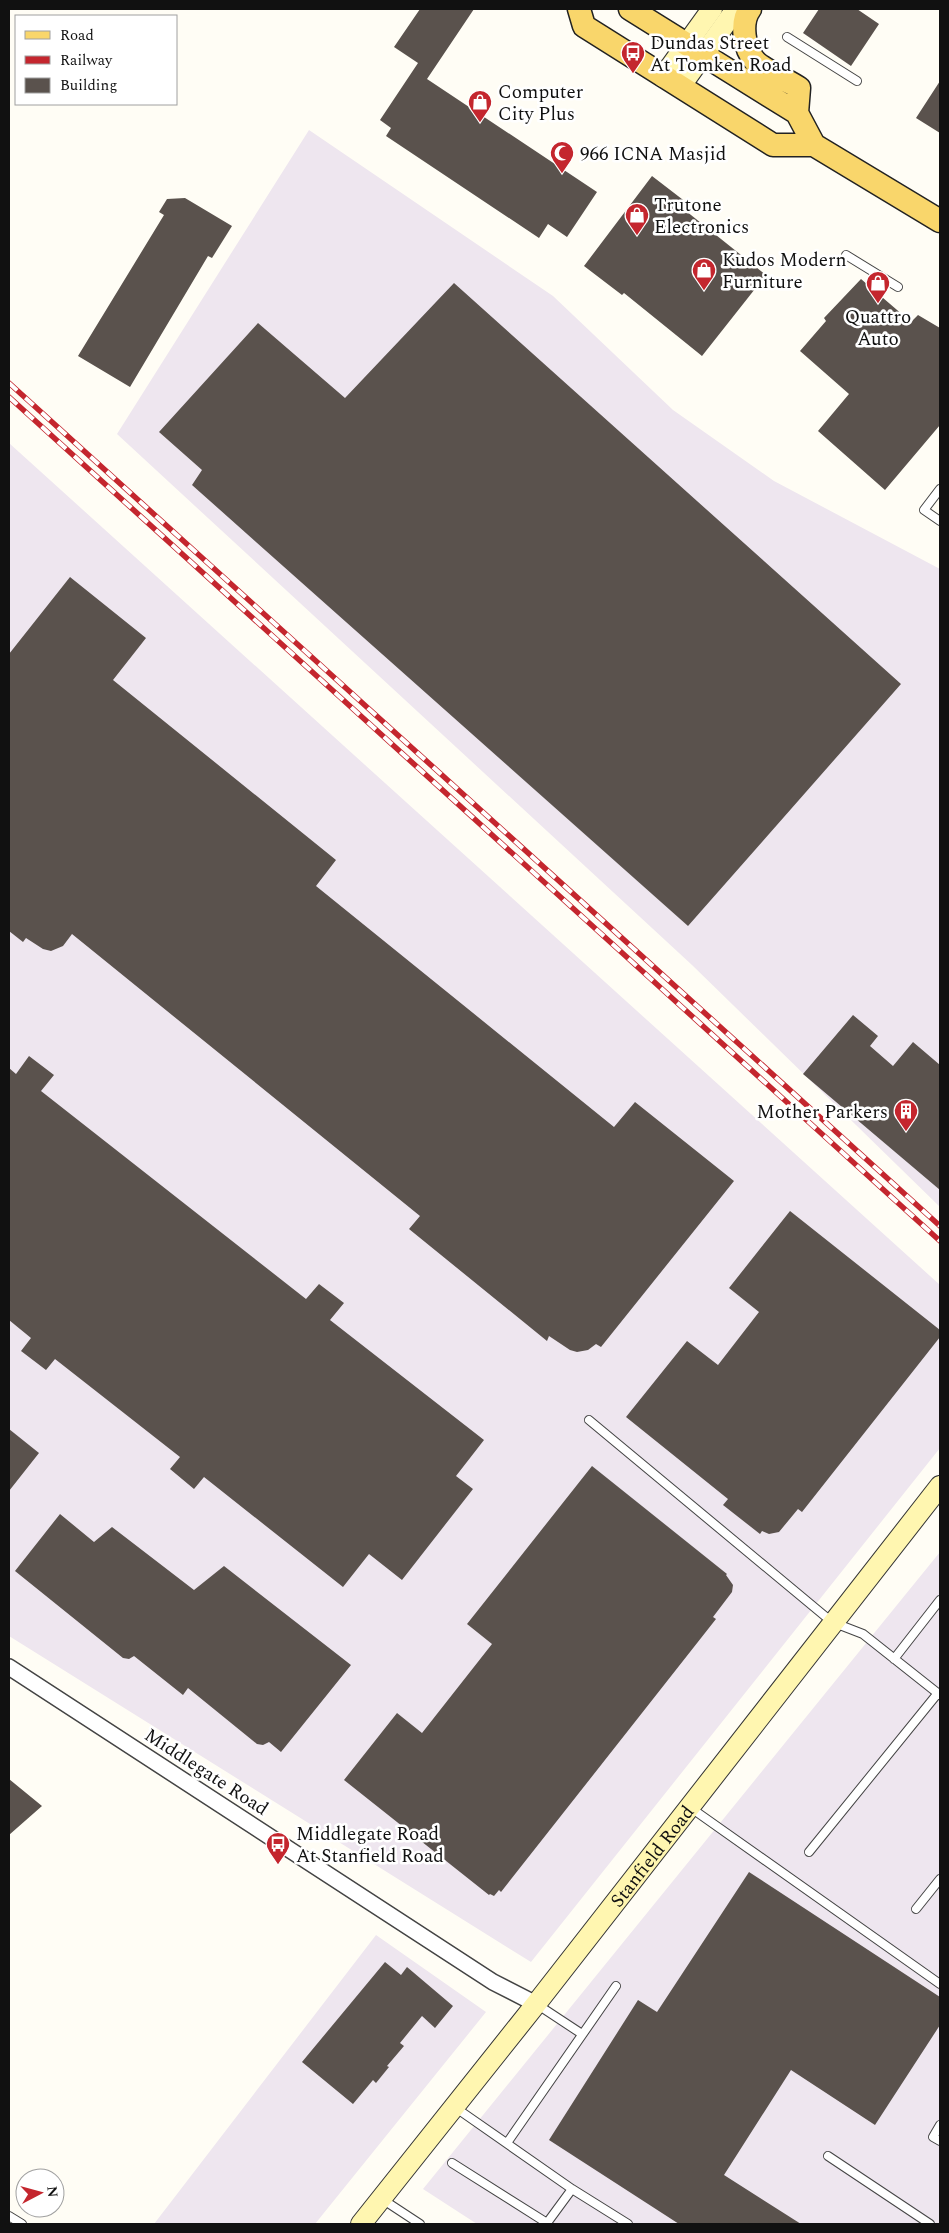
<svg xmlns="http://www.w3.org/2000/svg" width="949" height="2233" font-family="Spectral,serif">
<rect width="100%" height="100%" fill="#fffdf5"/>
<!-- industrial -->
<path fill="#eee6ef" d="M309,130l244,166 120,114 101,71 166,88v638l-248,-242 -575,-531z
M9,443l931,842v163l-409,514 -522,-326z
M940,1552v672h-463l-54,-35z
M376,1935l110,77 -171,212h-161z"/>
<!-- building -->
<path fill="#5a524d" d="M420,9h54l-47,70 170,113 -30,45 -19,-13 -9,14 -153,-102 5,-8 -11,-8 38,-57 -24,-16z
M819,9h38l22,15 -28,42 -48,-33z
M940,81v52l-24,-15z
M652,176l39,30 -5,5 80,64 -64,81 -78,-63 -2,2 -38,-29z
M185,198l47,28 -20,32 -4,-2 -78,131 -52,-31 86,-141 -5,-3 8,-13z
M861,279l50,43 7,-7 22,13v97l-55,65 -67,-59 31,-37 -49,-43 26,-30 -2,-3z
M454,283l447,401 -213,242 -496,-441 10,-15 -43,-38 99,-109 87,75z
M70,577l76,61 -33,42 223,180 -20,26 298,241 21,-25 99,79 -133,166 -5,-3 -8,6 -11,2 -7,-2 -21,-14 -2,5 -138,-112 11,-13 -348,-282 -9,12 -12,5 -8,-2 -17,-11 -3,4 -14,-11v-277z
M853,1015l25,21 -8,10 23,20 20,-24 27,23v125l-137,-116z
M29,1056l25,19 -13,16 265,208 13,-15 25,19 -14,17 154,120 -28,36 17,13 -71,91 -33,-26 -26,33 -139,-110 -10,12 -24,-20 10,-12 -125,-98 -9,11 -25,-19 10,-13 -22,-18v-252l7,6z
M790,1211l150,119v7l-138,175 -4,-3 -19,23 -10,2 -7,-3 -2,3 -37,-29 5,-6 -102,-82 61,-76 31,24 41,-53 -30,-24z
M9,1429l30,24 -30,38z
M592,1466l135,108 -1,1 7,10 -1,7 -19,25 3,2 -215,273 -2,-2 -5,6 -4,-2 -1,1 -145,-115 53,-67 25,20 70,-89 -25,-20z
M60,1514l34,28 18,-15 82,63 30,-24 127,99 -70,87 -12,-10 -6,3 -6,-1 -69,-56 -5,7 -49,-39 -5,3 -6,-1 -108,-87z
M9,1779l33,27 -33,29z
M749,1872l191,125v28l-65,100 -84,-55 -67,105 77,49h-122l-130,-84 89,-140 19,12z
M385,1962l16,13 6,-8 46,39 -18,22 -13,-12 -22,27 4,3 -17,20 2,1 -13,16 -3,-3 -20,24 -51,-42z"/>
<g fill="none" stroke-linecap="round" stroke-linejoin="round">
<!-- lane casing -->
<g stroke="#444" stroke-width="10">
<path id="lane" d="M787,37l70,44
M846,255l52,32
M940,489l-16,21 16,11
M589,1420l243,202 31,12 77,61
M894,1659l46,-59
M691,1808l249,176
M809,1852l129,-159
M916,1909l24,-30
M538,2005l44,29
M456,2108l116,81 56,35
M940,2125l-7,12 7,4
M507,2143l109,-157
M828,2156l102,68
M452,2163l95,60 25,-34
M382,2199l38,25
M9,2216l13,8"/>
</g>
<!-- street casing -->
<g stroke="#444" stroke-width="18">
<path id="street" d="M9,1667l484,315 43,22"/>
</g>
<!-- secondary casing -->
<g stroke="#333" stroke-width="22">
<g id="secondary">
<path d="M663,77l49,-68"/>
<path d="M680,87l56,-78"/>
<path id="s1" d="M361,2224l175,-220 404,-518"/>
</g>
</g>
<!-- primary casing -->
<g stroke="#222" stroke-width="25">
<path id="primary" d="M579,9l5,17 189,119h41l126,76
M630,9l167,104 17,32
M750,9c-10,13 -6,40 5,52 7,8 34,20 44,27l-2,25"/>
</g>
<!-- lane -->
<use href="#lane" stroke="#fff" stroke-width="8"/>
<!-- street -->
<use href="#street" stroke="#fff" stroke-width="15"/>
<!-- secondary -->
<use href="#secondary" stroke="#fff6b0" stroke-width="20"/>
<!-- primary -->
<use href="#primary" stroke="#f9d66b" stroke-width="22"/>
<!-- rail casing -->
<g stroke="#c4262e" stroke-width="5.5">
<path id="rail" d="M9,383l931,843
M9,397l931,844"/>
</g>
<!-- rail -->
<use href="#rail" stroke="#fff" stroke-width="4" stroke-dasharray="11" stroke-linecap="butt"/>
</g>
<!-- icons -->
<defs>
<g id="bus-pin" transform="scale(1.25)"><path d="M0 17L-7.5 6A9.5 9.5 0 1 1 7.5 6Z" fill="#c4262e" stroke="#fff"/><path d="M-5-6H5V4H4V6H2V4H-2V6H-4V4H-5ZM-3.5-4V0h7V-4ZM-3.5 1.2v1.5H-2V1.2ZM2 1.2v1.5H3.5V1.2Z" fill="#fff"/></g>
<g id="shop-pin" transform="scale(1.25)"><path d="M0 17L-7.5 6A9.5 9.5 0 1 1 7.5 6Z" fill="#c4262e" stroke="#fff"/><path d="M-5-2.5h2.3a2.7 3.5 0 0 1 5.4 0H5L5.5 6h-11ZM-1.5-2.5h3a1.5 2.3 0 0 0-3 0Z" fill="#fff"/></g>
<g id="mosque-pin" transform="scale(1.25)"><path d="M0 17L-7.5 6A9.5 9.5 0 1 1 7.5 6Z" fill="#c4262e" stroke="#fff"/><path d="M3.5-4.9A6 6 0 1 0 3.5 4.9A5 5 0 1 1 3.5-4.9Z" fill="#fff"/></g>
<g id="building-pin" transform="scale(1.25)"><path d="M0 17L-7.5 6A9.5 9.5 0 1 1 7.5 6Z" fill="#c4262e" stroke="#fff"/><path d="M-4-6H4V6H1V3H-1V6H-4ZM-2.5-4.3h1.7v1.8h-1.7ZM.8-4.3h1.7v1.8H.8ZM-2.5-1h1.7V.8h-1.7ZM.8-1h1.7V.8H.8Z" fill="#fff"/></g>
</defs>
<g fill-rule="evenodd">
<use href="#bus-pin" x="633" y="53"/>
<use href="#shop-pin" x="480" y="102"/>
<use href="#mosque-pin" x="562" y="153"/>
<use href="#shop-pin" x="637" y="215"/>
<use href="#shop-pin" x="704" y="270"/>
<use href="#shop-pin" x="878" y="283"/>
<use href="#building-pin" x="906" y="1111"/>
<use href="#bus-pin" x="278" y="1844"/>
</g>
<g text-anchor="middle" stroke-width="5" stroke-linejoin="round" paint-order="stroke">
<!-- poi labels -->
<g font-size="19" fill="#111" stroke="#fff" text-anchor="start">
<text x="650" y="49">Dundas Street<tspan x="650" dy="22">At Tomken Road</tspan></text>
<text x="498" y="98">Computer<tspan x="498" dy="22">City Plus</tspan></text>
<text x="580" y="160">966 ICNA Masjid</text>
<text x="654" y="211">Trutone<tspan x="654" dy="22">Electronics</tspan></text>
<text x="722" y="266">Kudos Modern<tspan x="722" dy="22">Furniture</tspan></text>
<text x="878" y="323" text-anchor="middle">Quattro<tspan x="878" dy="22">Auto</tspan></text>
<text x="888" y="1118" text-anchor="end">Mother Parkers</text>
<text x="296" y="1840">Middlegate Road<tspan x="296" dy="22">At Stanfield Road</tspan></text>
</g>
<!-- street labels -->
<g font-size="19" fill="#111" stroke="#fff">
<text transform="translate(207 1771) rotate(33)" y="7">Middlegate Road</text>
<text dy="7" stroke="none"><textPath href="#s1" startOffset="469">Stanfield Road</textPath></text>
</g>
</g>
<!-- border -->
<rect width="949" height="2233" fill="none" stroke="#111111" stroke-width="20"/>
<!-- legend -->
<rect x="15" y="15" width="162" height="90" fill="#ffffff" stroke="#a0a0a0"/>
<rect x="25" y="31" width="25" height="8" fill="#f9d66b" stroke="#a0a0a0"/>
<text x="60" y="40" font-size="15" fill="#111111">Road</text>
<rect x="25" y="56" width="25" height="8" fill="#c4262e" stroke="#a0a0a0"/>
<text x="60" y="65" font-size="15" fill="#111111">Railway</text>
<rect x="25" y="78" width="25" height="15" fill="#5a524d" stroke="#a0a0a0"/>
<text x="60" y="90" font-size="15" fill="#111111">Building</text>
<!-- north arrow -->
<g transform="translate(40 2193) rotate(84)"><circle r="24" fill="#ffffff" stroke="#a0a0a0"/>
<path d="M0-4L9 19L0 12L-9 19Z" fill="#c4262e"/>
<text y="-8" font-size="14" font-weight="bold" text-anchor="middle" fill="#111111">N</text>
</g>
</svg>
